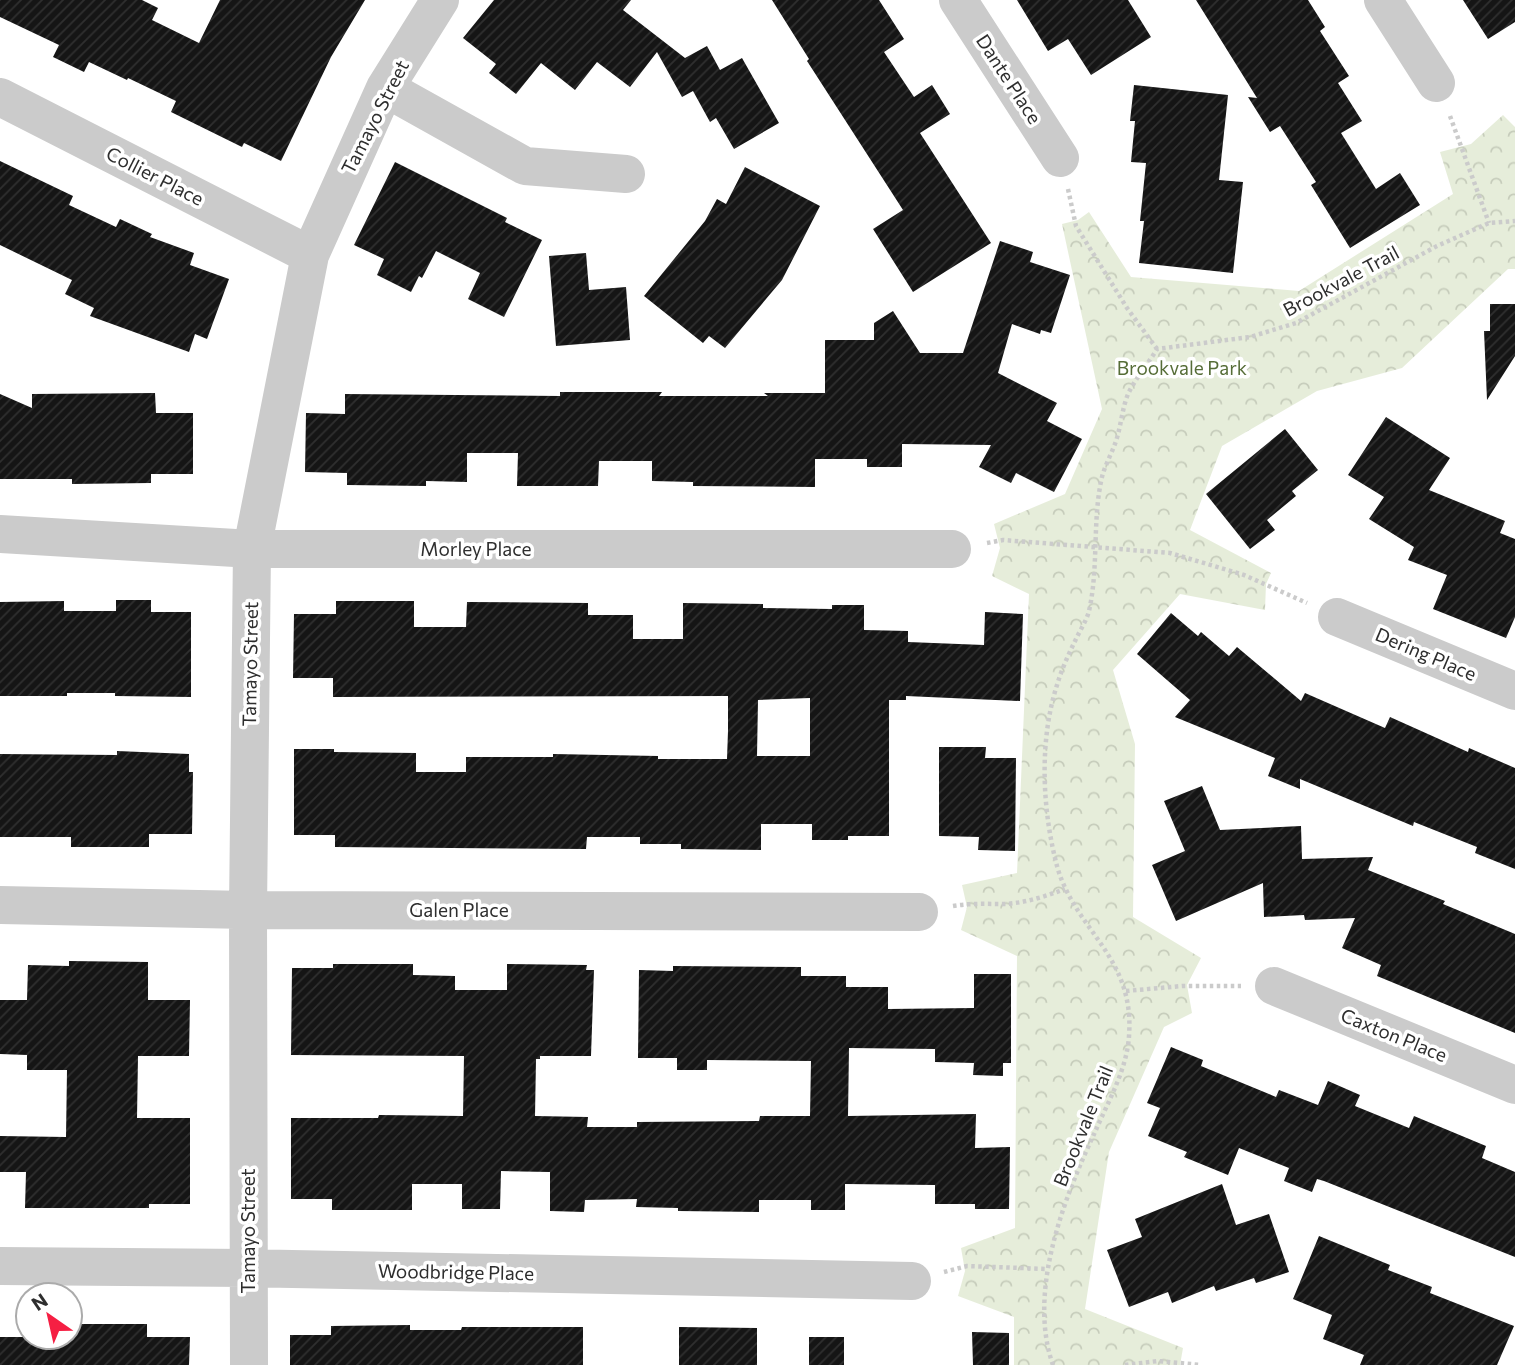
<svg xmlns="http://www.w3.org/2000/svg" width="1515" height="1365" font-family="Commissioner,sans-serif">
<defs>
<pattern id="park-crowns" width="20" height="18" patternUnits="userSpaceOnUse" patternTransform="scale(1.75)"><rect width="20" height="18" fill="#e6edda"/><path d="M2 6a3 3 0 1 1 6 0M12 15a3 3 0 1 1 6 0" fill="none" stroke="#c6ccbb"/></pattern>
<pattern id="building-hatch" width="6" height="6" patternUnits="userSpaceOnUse" patternTransform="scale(1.75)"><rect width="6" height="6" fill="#151515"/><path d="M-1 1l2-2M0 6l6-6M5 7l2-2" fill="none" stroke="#2f2f2f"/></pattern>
</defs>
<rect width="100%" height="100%" fill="#fff"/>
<!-- park -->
<path fill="url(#park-crowns)" d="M1503,115l12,12v142h-7l-106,99 -85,23 -95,55 -32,84 81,43 -5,11 -1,26 -85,-16 -67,76 22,74 -2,173 68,41 -14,27 5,28 -28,14 -55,125 -24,157 98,39 -3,17h-166v-48l-56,-21 7,-25 -4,-23 54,-20 2,-272 -56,-26 6,-23 -5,-22 55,-12 12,-279 -37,-18 8,-28 -6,-24 71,-30 37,-85 -40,-185 16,-4 11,-8 42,65 168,14 154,-97 -13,-42 31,-8z"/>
<!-- building -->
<path fill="url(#building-hatch)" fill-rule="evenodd" d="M0,0h142l16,8 -6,12 47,23 21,-43h145l-34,57 -50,104 -37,-18 -2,4 -71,-35 5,-11 -48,-23 -1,2 -38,-18 -5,10 -31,-15 6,-12 -59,-28z
M494,0h137l-8,10 62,48 22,-12 13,24 22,-12 37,65 -45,26 -18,-31 -6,4 -17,-31 -11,6 -25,-45 -27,35 -33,-25 -22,28 -34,-27 -25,31 -27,-21 7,-9 -33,-26z
M772,0h107l25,39 -20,13 30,45 18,-12 18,29 -30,19 71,110 -78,49 -40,-63 30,-19 -96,-149 2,-2z
M1017,0h111l23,37 -60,38 -23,-36 -20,12z
M1196,0h112l17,27 -5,4 29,45 -11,7 24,38 -21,12 35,56 24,-16 20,32 -70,43 -39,-63 5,-3 -36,-56 -10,6 -22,-35 9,1z
M1463,0h52v22l-27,17z
M1134,85l94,10 -9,85 24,2 -10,91 -94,-10 5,-42h-4l6,-58 -15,-1 4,-41h-5z
M0,161l73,35 -4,9 47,22 4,-8 32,15 -2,3 44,16 -4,12 39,14 -22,60 -12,-5 -6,18 -99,-36 4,-8 -29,-14 7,-14 -72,-35z
M395,162l112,56 -2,4 37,18 -38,77 -36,-18 12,-26 -44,-22 -14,27 -3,-2 -8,16 -34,-17 7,-16 -30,-14z
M745,167l75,39 -38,74 -57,68 -16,-12 -6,7 -59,-47 61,-75 12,-22 9,5z
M1000,241l33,11 -3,10 40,13 -19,58 -10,-3 -1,4 -28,-10 -14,49 59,30 -10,18 35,18 -28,53 -38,-19 -5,10 -32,-16 12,-22 -89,-1v23h-35v-8h-52v28l-122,-1v-4l-41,-1v-20h-53l-1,25h-81l1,-33h-51v29l-41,-1v5l-79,-1v-12l-42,-1 1,-59 39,1v-20l215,2v-4h102l-3,4h109l-4,-3h61v-53h49v-17l19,-12 27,42h43z
M586,253l3,37 37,-3 4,53 -74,6 -7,-90z
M1490,304h25v52l-28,44 -3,-69h6z
M155,393l1,20h37v61h-42v9l-79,1v-5h-72v-85l32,14v-14z
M1386,417l64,41 -21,32 76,31 -5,12 15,6v78l-9,21 -73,-29 14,-34 -39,-15 6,-13 -45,-28 15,-22 -36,-22z
M1285,429l33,41 -26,21 4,5 -29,24 8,10 -25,19 -44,-55z
M116,600h35v12h40v85l-76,-1v-3h-48v3h-67v-94l64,-1v10h52z
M336,601h78v26h52l1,-25 121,1v12h45v24h50v-36l80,1v4l69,1v-4h32v25l44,1v11l76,3 1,-33 38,2 -3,87 -114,-5v4h-17v136h-41v4h-36v-16h-51v26l-80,-1v-5h-41v-7h-53l-1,12 -251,-2v-12h-41v-86h40v3l82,1v19h50v-15h87v-3l105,2v3h69l1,-28v-35l-395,1v-19h-40l1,-64h42zM810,698v58h-53l1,-56z
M1171,613l27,23 3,-4 28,24 8,-9 64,54 4,-8 80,35 5,-11 78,35 1,-4 46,20v101l-40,-16 2,-6 -63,-25 -1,4 -113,-47v10l-32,-13 7,-18 -100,-41 15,-17 -53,-46z
M939,747h47l-1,11h31l-1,93 -37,-1 1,-13 -40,-1z
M117,751l72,3v18h4l-1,62h-43v13h-78v-10h-71v-83l117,1z
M1202,786l18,44 81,-4 1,33 71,-2 -5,13 77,31 -2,3 72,30v99l-138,-57 4,-11 -39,-17 13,-30 -50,2 -1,-5 -40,2 -1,-34 -87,38 -24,-56 33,-14 -21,-50z
M69,961l79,1v38h42l-1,56h-51l-1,62h53v86h-41v4h-124l1,-36h-26v-36l66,1 1,-67h-40v-15l-27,-1v-54h27l1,-35 41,1z
M333,964h80v11l42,1v14h52v-26l80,1 -1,5h8l-3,86h-51v3h-4l-1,57 53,1 -1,10h50v-5l122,-1 1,-5h50l1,-55 -104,-1v10h-30v-12h-39l1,-88 34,1v-5l128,1v9h45v11h42v22l86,-1v-34h37v89h-8v13l-30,-1 1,-12 -39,-1v-13l-86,-1 -1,68 128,-2 -1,34 35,-1 -1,62h-34v-5h-40v-19l-90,-1v26h-34v-10h-52v12l-81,-1v-3l-42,-1 1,-8 -52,1 -1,12 -34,-1v-39l-49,-1 -1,38h-38v-25h-50v26h-80v-11h-41v-81h87l1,-3 84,1 1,-60 -173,-1 1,-87h41z
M1171,1047l32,13 -2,6 75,31 3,-7 39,15 10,-24 32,14 -5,11 54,22 5,-12 72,30 -4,12 33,14v85l-191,-76 -7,-2 -5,13 -28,-11 5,-13 -50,-20 -11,27 -44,-18 3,-5 -39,-16 12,-28 -13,-5z
M1222,1184l14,41 33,-11 20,58 -33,11 -2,-5 -38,13 -2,-5 -42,17 -4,-11 -39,15 -22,-57 35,-13 -7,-18z
M1319,1236l71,29 -2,5 44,17 -2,6 84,33 -17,39h-137l4,-10 -41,-16 9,-24 -39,-16z
M70,1324h77v13h43l-1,28h-189v-28h70z
M410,1325v5h51l1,-3h121v38h-293v-30h41v-9z
M679,1327l78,1v37h-78z
M972,1332l37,1v32h-36z
M809,1337h35v28h-35z"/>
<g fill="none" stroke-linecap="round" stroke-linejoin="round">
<!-- path -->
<path stroke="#cbcbcb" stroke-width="4.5" stroke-dasharray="3.5 3.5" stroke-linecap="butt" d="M1450,116l39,107
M1068,189l8,37 51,82 30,41
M987,543l16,-3 167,13 74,22 63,28
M953,906c18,-3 34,-2 51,-2 22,-1 42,-8 61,-15
M1126,991l56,-5h59
M944,1272l23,-6 80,3
M1053,1365c-26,-73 11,-167 42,-233 13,-30 32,-63 34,-96 6,-80 -54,-105 -72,-170 -15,-57 -18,-125 0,-181 5,-17 13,-34 21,-50 4,-8 9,-16 11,-24 10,-44 3,-91 13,-134 3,-12 10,-24 14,-36 5,-15 6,-32 12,-47 7,-15 20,-30 29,-45l93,-12 46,-14 141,-77 52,-23 26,-2
M1125,1365l33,-4 43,4"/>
<!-- street -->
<path stroke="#cbcbcb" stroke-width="38" d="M958,0l102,158
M1383,0l53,83
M385,88l140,78 101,8
M0,97l310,158
M0,534l252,15h700
M1337,617l178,74
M0,905l248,5 671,2
M1274,986l241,99
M0,1266l247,2 665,13
M249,1365l-1,-455 4,-361 58,-294 75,-167 55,-88"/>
</g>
<g text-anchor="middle" stroke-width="7" stroke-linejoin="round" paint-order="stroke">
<!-- street labels -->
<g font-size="19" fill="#2e2e2e" stroke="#fff">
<text transform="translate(1009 79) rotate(57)" y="7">Dante Place</text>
<text transform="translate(375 117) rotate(-63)" y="7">Tamayo Street</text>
<text transform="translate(155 176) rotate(27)" y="7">Collier Place</text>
<text transform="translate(1341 281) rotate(-28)" y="7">Brookvale Trail</text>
<text x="476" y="556">Morley Place</text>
<text transform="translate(1426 654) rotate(23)" y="7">Dering Place</text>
<text transform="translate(250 664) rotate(-89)" y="7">Tamayo Street</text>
<text x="459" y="917">Galen Place</text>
<text transform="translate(1394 1035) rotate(22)" y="7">Caxton Place</text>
<text transform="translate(1083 1126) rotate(-68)" y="7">Brookvale Trail</text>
<text transform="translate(248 1231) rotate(-90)" y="7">Tamayo Street</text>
<text transform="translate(456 1272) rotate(1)" y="7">Woodbridge Place</text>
</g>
<!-- park labels -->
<g font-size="19" fill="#566d37" stroke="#fff">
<text x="1182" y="375">Brookvale Park</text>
</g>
</g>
<!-- north arrow -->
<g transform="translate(49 1316) rotate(326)"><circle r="33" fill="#ffffff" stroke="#ababab" stroke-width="2"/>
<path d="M0-5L12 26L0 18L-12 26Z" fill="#f51f43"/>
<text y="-10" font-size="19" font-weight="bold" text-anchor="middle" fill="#2e2e2e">N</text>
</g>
</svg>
